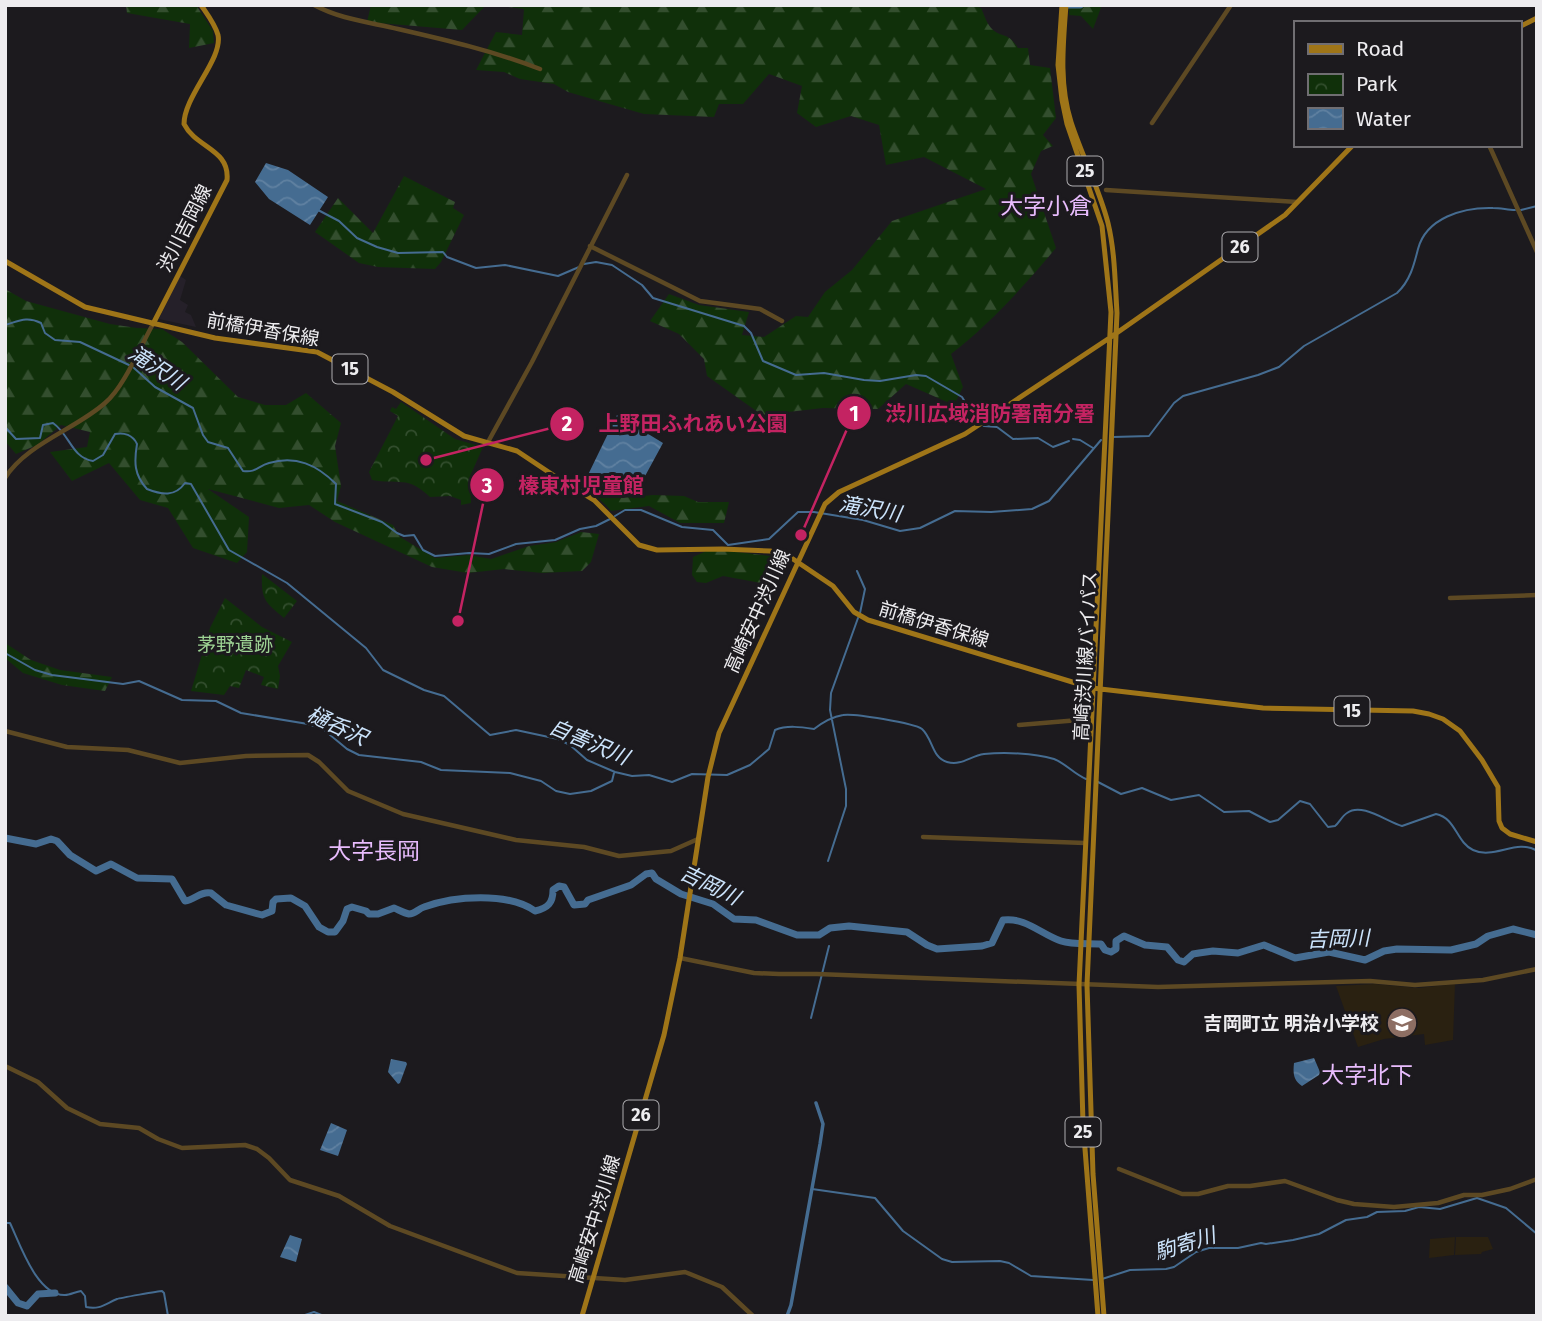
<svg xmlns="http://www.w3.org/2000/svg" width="1542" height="1321" font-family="'Fira Sans','Noto Sans JP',sans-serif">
<defs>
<pattern id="forest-firs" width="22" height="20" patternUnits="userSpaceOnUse" patternTransform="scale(1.75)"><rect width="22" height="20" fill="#10300a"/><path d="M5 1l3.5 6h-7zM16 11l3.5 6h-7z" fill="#334e2e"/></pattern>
<pattern id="park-crowns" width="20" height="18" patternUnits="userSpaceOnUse" patternTransform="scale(1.75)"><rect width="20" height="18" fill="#10300a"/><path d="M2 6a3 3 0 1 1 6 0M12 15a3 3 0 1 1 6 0" fill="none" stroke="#334e2e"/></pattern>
<pattern id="water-waves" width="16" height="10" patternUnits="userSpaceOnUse" patternTransform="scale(1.75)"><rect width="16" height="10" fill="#456c91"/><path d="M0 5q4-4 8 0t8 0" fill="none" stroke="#6081a1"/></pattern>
</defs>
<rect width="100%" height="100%" fill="#1c1a1e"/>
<!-- built -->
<path fill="#252029" d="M180,276l6,4 -6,20 8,5 -3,7 6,3 5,12 -37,-8z"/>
<!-- education -->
<path fill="#2a2111" d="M1375,984l43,4 37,-4 -2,56 -28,5 -1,-11 -40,5 -26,8 -22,-61z
M1455,1237l-1,18 -25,3 1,-19z
M1456,1237h32l5,12 -11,3 -1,2 -26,1z"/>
<!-- forest -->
<path fill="url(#forest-firs)" d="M126,5h70l17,26 1,12 -25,5 1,-24 -63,-11z
M371,5h115l-24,25 -95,-8z
M493,5h480l8,3c3,6 6,17 12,22 10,8 15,2 25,18h10l2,17 20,3 6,50 -13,17 10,11 -12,5 -10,23 25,74c-32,38 -66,76 -105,106l12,33 -9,18 -48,-21 -28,25 -55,-1 -61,7 -55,-39 -3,-17 -25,-25 -29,-13 19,-27 30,11 50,7 -7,23 22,2 32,-21 12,1 17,-25 27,-22 40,-49 94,-32 -62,-32 -38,8 -7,-40 -28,-9 -35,11 -19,-14 5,-27 -33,-12 -26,30h-24l-5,13 -70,-3 -76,-22 -14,-8 -34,-5 -16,-7 -28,-2 20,-38 26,3 2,-26z
M1086,5h16l-9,24 -12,-13 -12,-1v-7z
M404,176l51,26 -2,6 11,7 -23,47 -6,7 -57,-2 -19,-4 -44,-31 23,-34 35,35z
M5,289l21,12 84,23 27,4 25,1 20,13 56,55 27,8h21l20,-12 35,30 -6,23 6,40 -4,15 56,24 7,12 35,21 34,-3 22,4 38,-13 27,-4 25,-10 18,2 -8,28 -9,9 -40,2 -38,-4 -36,4 -36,-6 -97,-45 -26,-17 -30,3 -71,-19 41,28 -2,35 -10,11 -44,-15 -25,-40 -28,-8 -31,-37 -37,18 -22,-29 37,-5 3,-15 -29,-7 -24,20 -21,9 -11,-13z
M582,479l40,19 31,-3 31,1 14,6h31l-5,21h-44l-31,-17 -38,5c-10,-13 -21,-16 -29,-32z
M711,549l67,8 2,6 -19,20 -38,-7 -17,7 -9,-1 -5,-7 1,-18z
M5,643l26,17 29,10 52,7 -7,14 -43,-6 -39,-12 -18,-15z"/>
<!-- park -->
<path fill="url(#park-crowns)" d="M401,402l54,37 28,8 -12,27 23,10v2l-23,8v9l-10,2v-5l-11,-4 -20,1c-23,-22 -31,-12 -58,-17l-3,-8 29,-56 -8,-5 2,-4 4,2z
M262,574l35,27 -13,17c-19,-16 -23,-18 -22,-44z
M225,598l37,29 30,15 -14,24 2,10 -2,13 -17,-4 3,-8 -18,-7 -7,18 -9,-2 -6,9 -33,-4 19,-63z"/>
<!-- water -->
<path fill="url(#water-waves)" d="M266,163l22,7 40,27 -18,28 -41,-26 -14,-17z
M617,415l46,28 -25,46 -18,4 -34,-14z
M1314,1058l6,14 -1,3 -17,11c-9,-6 -9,-13 -8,-23z
M391,1059l15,3 1,2 -7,19 -2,1 -10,-12z
M331,1123l16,7 -9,26 -18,-6z
M290,1235l12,4 -6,23 -16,-5z"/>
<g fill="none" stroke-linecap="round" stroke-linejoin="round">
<!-- stream -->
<path stroke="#456c91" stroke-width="2" d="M318,210l21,11 18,17 20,9 21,6 45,-1 4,5 29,11 29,-3 53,11 21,-9
M1521,210l16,-4
M584,264l12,-2 16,3 30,20 11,13 91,28 7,7 12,28 33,14 28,-2 40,7 16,1 36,-6 10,1 36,21 13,21 9,8 13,1 16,12 25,-1 15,9 16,-6
M5,325c14,-4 22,-9 36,-2l4,10 10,7 25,2 49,23
M134,368l21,19 38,21 10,27 5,7 20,6 15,23c13,2 15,-5 26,-8 27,-8 48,2 67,21l-1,20 47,18 15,11 7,3 10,-1 9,15 12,6 34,-3 20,1 27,-10 39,-4 25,-11 16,-3 14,-7
M5,427l11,12 24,-1 3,-13 10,-2c17,12 19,35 40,38l10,-6 12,-21c9,-2 18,1 22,10 -3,18 -3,31 10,45 15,6 28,8 38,-6l6,1 38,66 58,33 79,65 17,22 41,20 20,6 46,39 26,-5 42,9 12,6 17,15 28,12 17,4 17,-1 23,7 20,-8 35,1 23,-10 19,-16 6,-19c12,-5 26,-3 39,-1 9,-7 17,-12 29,-14 10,-2 71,8 79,14 11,10 10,29 25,33 15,4 23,-6 37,-8 21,-2 49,-1 70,5 11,4 20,15 32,20
M1113,437l36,-1 25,-33 9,-7 75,-21 21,-8 25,-21 93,-53c13,-12 17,-28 21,-44 8,-31 45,-42 75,-41 8,0 15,2 22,2
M1073,439l7,1 13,8
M615,516l10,-6h16l41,17 31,3 15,15 41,-6 29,-27h16l49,8 37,11 20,-3 35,-17 36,1 41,-3 17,-8 52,-61
M857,571l8,18 -5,24
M5,653l30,17 17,5 71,9 16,-3 43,19 34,1 25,12 67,11 15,5 24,20 12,6 62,7 20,8 69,3 31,8 15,10 14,3 21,-3 21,-10 2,-8
M1098,782l23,12 21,-6 29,12 28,-5 25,17 25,-1 21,11 8,-2 22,-19 10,3 18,23 7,-1c4,-3 7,-10 12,-13 15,-11 40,9 55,13l34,-12c20,4 20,28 37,36 21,10 44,-12 64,1
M828,861l18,-55v-17l-16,-79 1,-17 27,-75
M811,1018l18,-72
M812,1189l63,9 28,33 39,28 10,3 48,-1 9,2 22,13 62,4
M5,1223h5c10,21 27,73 55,72 5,0 10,-3 16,-4l4,5 1,11c14,3 19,-3 31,-8 3,-1 42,-8 45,-8l2,2 4,23
M1102,1279l28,-9 36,-1 8,-2 22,-15 13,-4h29l23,-5 5,1 27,-4 26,-6 27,-14 21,-3 10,-5 28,-1 14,-4 21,2 37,-11 29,10 31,26
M302,1316l12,-4 10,4"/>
<!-- canal -->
<path stroke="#456c91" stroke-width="3.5" d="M787,1316l4,-11 29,-161 3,-20 -7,-21"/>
<!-- river -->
<path stroke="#456c91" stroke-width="7" d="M1066,5h14
M5,838l31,6 15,-5 6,2 13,14 26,16 15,-7 26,14 35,1 13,22c10,-1 15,-10 26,-8l15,12 36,10 10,-4 1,-9 3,-3 15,-1 14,8 14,21 9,5h7l8,-11 4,-12 5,-2 14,4 3,3h9l16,-6c5,2 10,5 15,6 6,0 9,-5 15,-7 30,-11 84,-15 111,4 13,-3 18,-8 18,-21l6,-4 5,1 10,18 11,-1 3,-4 43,-15 15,-11 6,-1 4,6 25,15 32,10 21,15 22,1 41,15h22l11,-7 19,-2 58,6 20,13 10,4 45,-3 10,-3 11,-23c22,-3 38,14 58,21 12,4 27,2 40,3l4,6 6,2 5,-3v-8l8,-5 21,9 22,2 11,13 6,2 9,-8 6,-1 14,-2 25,2 26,-8 31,13 34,-6 36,8 19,-9 13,-2 54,1 25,-6 12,-8 25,-7 24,6
M5,1287l13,16 9,3 11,-12 17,-1"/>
<!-- minor -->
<path stroke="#5d4923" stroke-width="4.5" d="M314,5c26,14 54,17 84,24 48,11 96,22 142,40
M1152,123l79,-118
M1489,145l48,107
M1106,190l191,12
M590,246l110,55 60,8 22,12
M488,442l44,-80 95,-187
M5,478c21,-34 71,-49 100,-75 19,-16 35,-56 48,-79
M1450,598l87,-3
M1019,725l72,-6
M5,731l62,16 61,3 52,13 66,-7 62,-1 11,7 29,29 55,23 113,26 68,7 35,9 52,-5 27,-12
M923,837l162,6
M680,958l74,15 25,1h38l341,13 212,-6 45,4 68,-5 54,-11
M5,1066l33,16 29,26 33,16 39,4 19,11 24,9 63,-3 12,4 12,9 21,22 49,16 51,30 127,47 108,7 60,-8 37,15 31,29
M1119,1169l63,25h16l30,-8h22l35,-5 52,19 17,4 40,3 44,-4 26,-8h18l28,-6 27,-10"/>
<!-- major -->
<path stroke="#9f7518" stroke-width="5" d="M1062,5l-4,60 4,35 5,24 35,102 9,86 -32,673 4,138 15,193
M1066,5c-3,40 -7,79 5,117 11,34 28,66 37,101 7,29 7,60 9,90l-30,672 6,189 11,142
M1519,27l18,-9
M5,261l80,46 130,31 102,14 76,40 71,44 53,15 42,28 35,21 45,45 18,5 65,-1 48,2 17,4 46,31 21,26 14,8 224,68 171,20 150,3 16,3 14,5 17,12 22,29 16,27 1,34 3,7 8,6 27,8
M153,324l74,-144c3,-31 -31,-32 -43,-56 0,-28 39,-65 34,-89 -3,-11 -11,-21 -17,-30
M582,1316l82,-281 16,-77 28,-181 11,-44 106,-229 14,-12 126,-58 146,-97 174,-122 68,-70"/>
</g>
<!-- icons -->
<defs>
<g id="school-disc" transform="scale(1.575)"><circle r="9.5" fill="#8d6e63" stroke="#1c1a1e"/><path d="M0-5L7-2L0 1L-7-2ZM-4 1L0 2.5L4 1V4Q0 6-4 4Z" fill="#fff"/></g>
</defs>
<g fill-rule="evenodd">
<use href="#school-disc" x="1402" y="1023"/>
</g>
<g text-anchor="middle" stroke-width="6" stroke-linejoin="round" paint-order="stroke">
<!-- shield labels -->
<g fill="#1c1a1e" stroke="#aeadb0" stroke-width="2">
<rect x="1067.5" y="156.5" width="35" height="29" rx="5"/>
<rect x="1222.5" y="232.5" width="35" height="29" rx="5"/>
<rect x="332.5" y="354.5" width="35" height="29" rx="5"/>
<rect x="1334.5" y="696.5" width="35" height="29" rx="5"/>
<rect x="623.5" y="1100.5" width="35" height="29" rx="5"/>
<rect x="1065.5" y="1117.5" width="35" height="29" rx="5"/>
</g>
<g font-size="18" font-weight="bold" fill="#edecef">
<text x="1085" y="177">25</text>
<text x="1240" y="253">26</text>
<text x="350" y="375">15</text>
<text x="1352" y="717">15</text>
<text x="641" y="1121">26</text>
<text x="1083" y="1138">25</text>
</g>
<!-- street labels -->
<g font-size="19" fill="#edecef" stroke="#1c1a1e">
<text transform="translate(184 228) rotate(-63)" y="7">渋川吉岡線</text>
<text transform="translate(263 329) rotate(10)" y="7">前橋伊香保線</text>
<text transform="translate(757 611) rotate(-66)" y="7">高崎安中渋川線</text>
<text transform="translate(934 624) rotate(17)" y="7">前橋伊香保線</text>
<text transform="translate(1085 656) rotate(-87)" y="7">高崎渋川線バイパス</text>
<text transform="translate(594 1219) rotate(-73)" y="7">高崎安中渋川線</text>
</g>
<!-- park labels -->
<g font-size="19" fill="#9ed494" stroke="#1c1a1e">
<text x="235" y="651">茅野遺跡</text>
</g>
<!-- poi labels -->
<g font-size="19" font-weight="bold" fill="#edecef" stroke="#1c1a1e" text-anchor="end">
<text x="1379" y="1030">吉岡町立 明治小学校</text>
</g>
<!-- water labels -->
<g font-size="21" font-style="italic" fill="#cce4fc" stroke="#1c1a1e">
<text transform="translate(157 368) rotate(33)" y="7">滝沢川</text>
<text transform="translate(870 509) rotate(10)" y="7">滝沢川</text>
<text transform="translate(337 726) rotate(25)" y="7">樋呑沢</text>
<text transform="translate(589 742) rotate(23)" y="7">自害沢川</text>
<text transform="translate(710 885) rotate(26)" y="7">吉岡川</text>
<text transform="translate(1338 939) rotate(-2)" y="7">吉岡川</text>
<text transform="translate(1185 1244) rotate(-17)" y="7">駒寄川</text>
</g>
<!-- quarter labels -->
<g font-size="23" fill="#e8bcfd" stroke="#1c1a1e">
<text x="1046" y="214">大字小倉</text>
<text x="374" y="859">大字長岡</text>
<text x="1367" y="1083">大字北下</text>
</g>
</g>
<!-- callouts -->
<path fill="none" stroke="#c42362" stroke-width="2.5" d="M801 535L854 413M426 460L567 424M458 621L487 485"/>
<g fill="#c42362" stroke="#1c1a1e" stroke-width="2.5">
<circle cx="801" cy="535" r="7"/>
<circle cx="426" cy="460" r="7"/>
<circle cx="458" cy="621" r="7"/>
<circle cx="854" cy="413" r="18"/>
<circle cx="567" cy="424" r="18"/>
<circle cx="487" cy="485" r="18"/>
</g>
<g font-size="21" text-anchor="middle" font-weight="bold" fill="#fff">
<text x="854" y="421">1</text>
<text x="567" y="431">2</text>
<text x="487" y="493">3</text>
</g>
<g font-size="21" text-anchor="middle" font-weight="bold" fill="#c42362" stroke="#1c1a1e" stroke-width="6" stroke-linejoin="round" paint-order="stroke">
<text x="990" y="421">渋川広域消防署南分署</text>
<text x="693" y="431">上野田ふれあい公園</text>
<text x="581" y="493">榛東村児童館</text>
</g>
<!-- border -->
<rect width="1542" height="1321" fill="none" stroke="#edecef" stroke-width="14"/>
<!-- legend -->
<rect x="1294" y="21" width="228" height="126" fill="#1c1a1e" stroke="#706e72" stroke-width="2"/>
<rect x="1308" y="44" width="35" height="10" fill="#9f7518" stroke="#706e72" stroke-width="2"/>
<text x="1356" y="56" font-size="21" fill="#edecef">Road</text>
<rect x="1308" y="74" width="35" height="21" fill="url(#park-crowns)" stroke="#706e72" stroke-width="2"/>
<text x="1356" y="91" font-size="21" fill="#edecef">Park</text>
<rect x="1308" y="108" width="35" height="21" fill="url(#water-waves)" stroke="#706e72" stroke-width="2"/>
<text x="1356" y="126" font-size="21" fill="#edecef">Water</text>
</svg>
